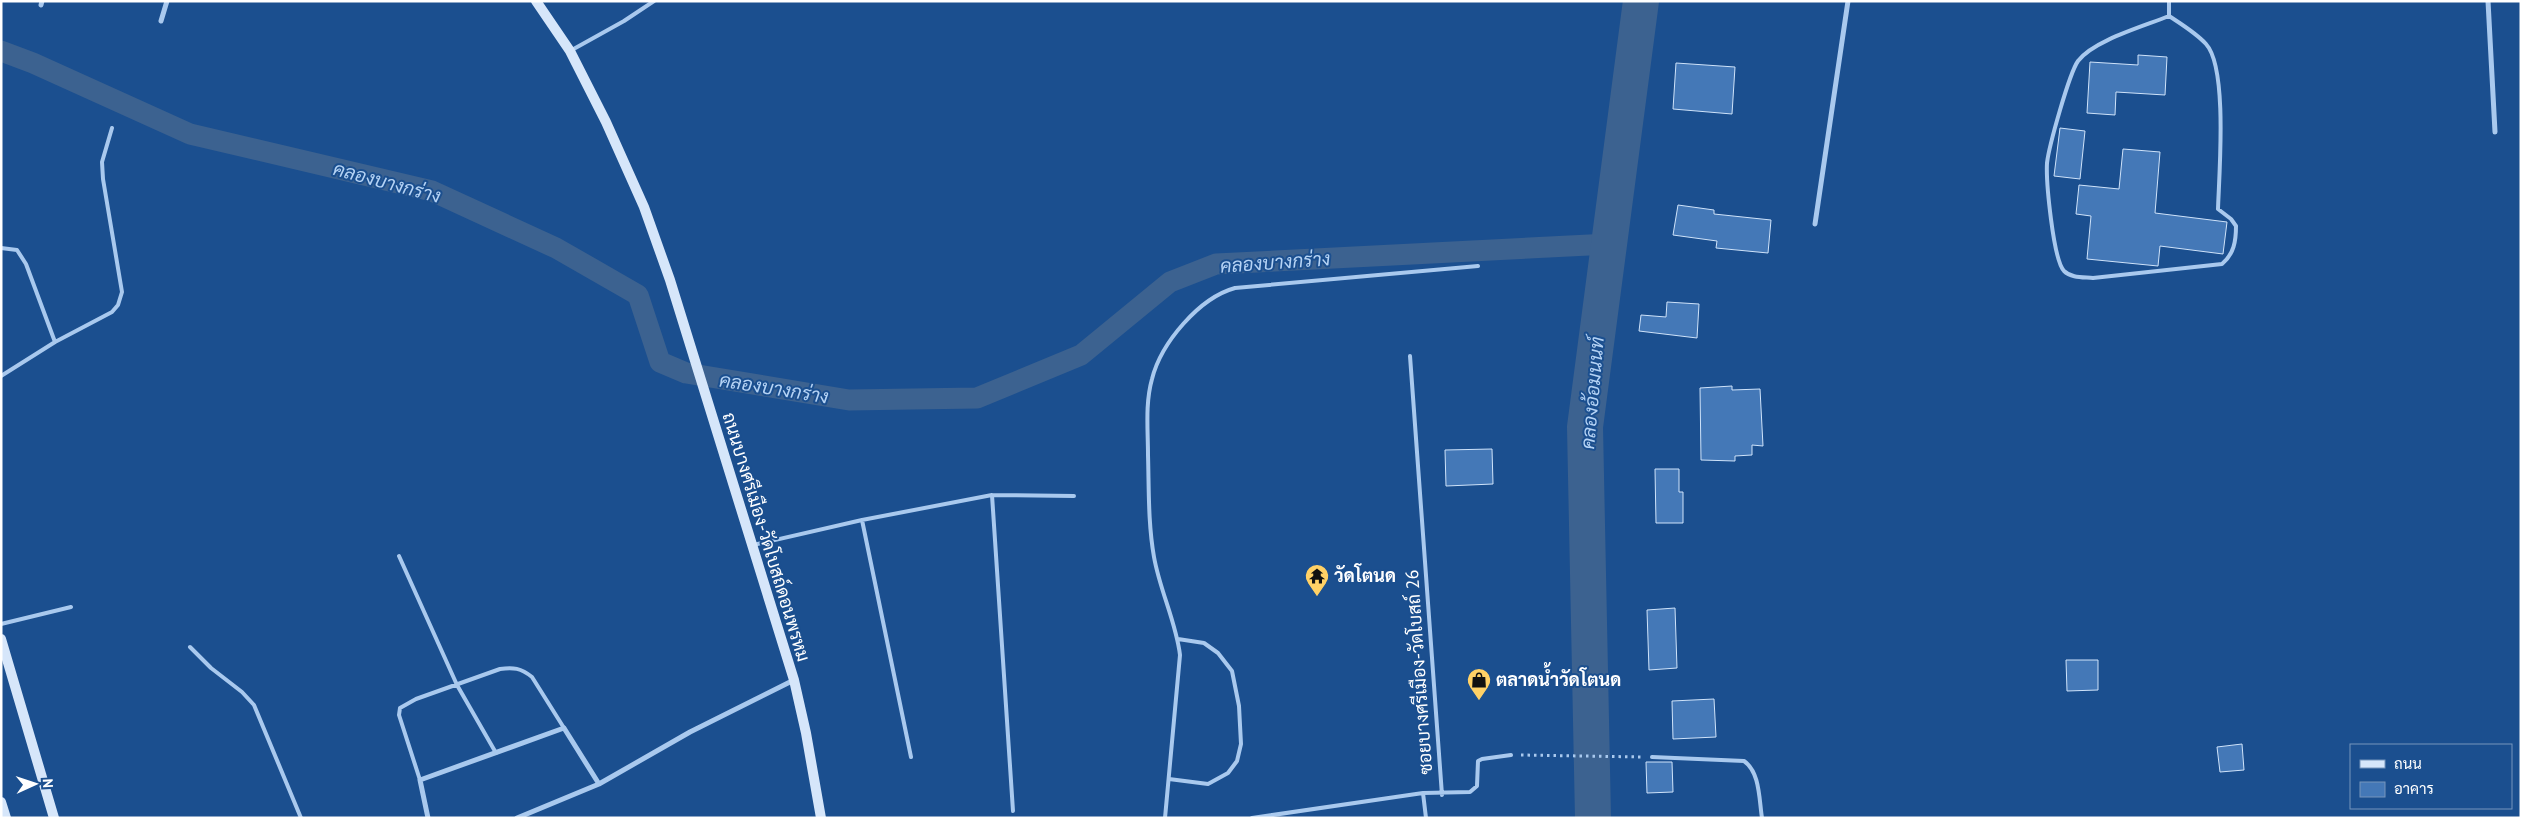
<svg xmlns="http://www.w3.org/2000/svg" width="2522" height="819" font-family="'PT Sans',Sarabun,sans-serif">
<rect width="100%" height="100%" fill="#1b4f8f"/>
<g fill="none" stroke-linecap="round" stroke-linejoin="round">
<!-- canal -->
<path stroke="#3c6290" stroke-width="21" d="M1,51l32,12 157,71 242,57 124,57 82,47 22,67 26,11 163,27 128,-2 104,-43 89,-73 46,-18 393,-20"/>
<!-- river -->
<path stroke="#3c6290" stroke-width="36" d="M1593,818l-8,-391 56,-426"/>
</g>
<!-- building -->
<path fill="#4478b7" stroke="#cfe3fa" d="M2138,55l29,2 -2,38 -49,-3 -1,23 -28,-2 3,-51 48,3z
M1676,63l59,4 -3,47 -59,-5z
M2060,128l25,3 -5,48 -26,-3z
M2123,149l37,3 -5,61 72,9 -4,32 -63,-8 -2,20 -71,-7 4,-43 -15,-2 3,-29 40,4z
M1678,205l36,5v4l57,6 -3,33 -52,-5 1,-7 -44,-6z
M1667,302l32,2 -2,34 -58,-7 2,-16 25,2z
M1732,386v4l28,-1 3,57 -11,-1v10l-17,1v5l-34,-1 -1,-72z
M1492,449l1,35 -47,2 -1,-36z
M1655,469h24v23h4v31h-27z
M1675,608l2,60 -28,2 -2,-60z
M2066,660h32v30l-31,1z
M1714,699l2,38 -43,2 -1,-38z
M2242,744l2,26 -24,2 -3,-25z
M1646,762h26l1,30 -26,1z"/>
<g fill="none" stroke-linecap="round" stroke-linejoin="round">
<!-- path -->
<path stroke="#a9c9ee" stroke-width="3" stroke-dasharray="2.5 4" stroke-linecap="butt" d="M1521,755l121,2"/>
<!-- lane -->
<path stroke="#a9c9ee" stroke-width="4" d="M2169,1v15c12,8 27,17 37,28 22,24 13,131 12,165l13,10 5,7c0,15 -2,28 -14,38l-129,14c-10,-1 -22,0 -29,-7 -11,-12 -18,-90 -17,-108 2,-17 22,-89 31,-102 16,-21 67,-35 91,-45
M570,51l54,-30 30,-20
M1,248l16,2 9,14 29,78 -54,34
M55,342l57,-30 6,-7 4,-13 -19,-113 -1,-17 10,-34
M1410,356l32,439
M992,495l21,316
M862,520l49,237
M753,545l109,-25 130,-25 82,1
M399,556l58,129 39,68
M1,624l70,-17
M190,647l21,21 31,24 12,13 47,113
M1652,757l92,4c16,11 15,38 18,57
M1169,779l39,5 20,-11 9,-12 4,-17 -2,-38 -7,-35 -14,-18 -14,-10 -26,-4
M420,780l-21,-65 1,-7 16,-9 84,-30c13,-2 21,-1 32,8l32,51
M1423,793l3,25
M1165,818l15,-163c-4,-33 -20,-64 -26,-98 -6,-34 -5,-68 -6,-102 0,-25 -3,-51 4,-76 9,-36 47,-81 83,-91l243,-22
M1252,818l171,-25 47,-1 7,-6 1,-25 4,-2 29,-4"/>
<!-- street -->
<path stroke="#a9c9ee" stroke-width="5" d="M2488,1l7,131
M41,5l1,-4
M161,21l6,-20
M1815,224l33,-223
M428,818l-8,-38 144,-52 35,56
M517,818l82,-34 91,-52 104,-52"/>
<!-- secondary -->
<path stroke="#d6e6fa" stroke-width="10" d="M536,1l34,50 36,71 38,85 26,73 124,400 12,53 15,85
M1,639l53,179
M1,802l5,16"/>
</g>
<!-- icons -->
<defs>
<g id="temple-pin" transform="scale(1.25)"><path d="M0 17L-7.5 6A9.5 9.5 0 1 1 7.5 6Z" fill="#ffd166" stroke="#1b4f8f"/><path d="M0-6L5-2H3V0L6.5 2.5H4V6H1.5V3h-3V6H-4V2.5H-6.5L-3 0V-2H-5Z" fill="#111"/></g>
<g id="shop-pin" transform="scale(1.25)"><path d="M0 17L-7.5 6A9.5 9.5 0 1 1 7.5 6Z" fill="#ffd166" stroke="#1b4f8f"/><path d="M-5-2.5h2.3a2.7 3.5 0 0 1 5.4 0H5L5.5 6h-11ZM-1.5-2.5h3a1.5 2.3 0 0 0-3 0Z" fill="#111"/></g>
</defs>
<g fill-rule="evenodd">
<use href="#temple-pin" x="1317" y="576"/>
<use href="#shop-pin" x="1479" y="680"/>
</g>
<g text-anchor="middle" stroke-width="4" stroke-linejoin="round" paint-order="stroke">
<!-- street labels -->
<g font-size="18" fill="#fff" stroke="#1b4f8f">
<text transform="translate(766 537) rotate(73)" y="6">ถนนบางศรีเมือง-วัดโบสถ์ดอนพรหม</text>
<text transform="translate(1419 672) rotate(-94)" y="6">ซอยบางศรีเมือง-วัดโบสถ์ 26</text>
</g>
<!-- poi labels -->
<g font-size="18" font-weight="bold" fill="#fff" stroke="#1b4f8f" text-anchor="start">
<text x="1334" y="582">วัดโตนด</text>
<text x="1496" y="686">ตลาดน้ำวัดโตนด</text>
</g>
<!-- water labels -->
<g font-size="19" font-style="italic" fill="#b5d3f5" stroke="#1b4f8f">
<text transform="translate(387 182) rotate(15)" y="7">คลองบางกร่าง</text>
<text transform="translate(1275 262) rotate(-4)" y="7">คลองบางกร่าง</text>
<text transform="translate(774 388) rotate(9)" y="7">คลองบางกร่าง</text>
<text transform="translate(1592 393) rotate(-85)" y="7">คลองอ้อมนนท์</text>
</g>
</g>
<!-- border -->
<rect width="2522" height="819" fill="none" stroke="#ffffff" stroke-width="5"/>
<!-- legend -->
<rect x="2350" y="744" width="162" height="65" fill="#1b4f8f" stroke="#7695bc"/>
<rect x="2360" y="760" width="25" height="8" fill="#d6e6fa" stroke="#7695bc"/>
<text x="2394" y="769" font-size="15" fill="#ffffff">ถนน</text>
<rect x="2360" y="782" width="25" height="15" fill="#4478b7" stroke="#7695bc"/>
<text x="2394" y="794" font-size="15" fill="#ffffff">อาคาร</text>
<!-- north arrow -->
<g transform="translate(35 784) rotate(87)" stroke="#1b4f8f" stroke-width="4" paint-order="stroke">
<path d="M0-4L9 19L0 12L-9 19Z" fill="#ffffff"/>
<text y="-8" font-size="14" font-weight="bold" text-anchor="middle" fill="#ffffff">N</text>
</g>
</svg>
